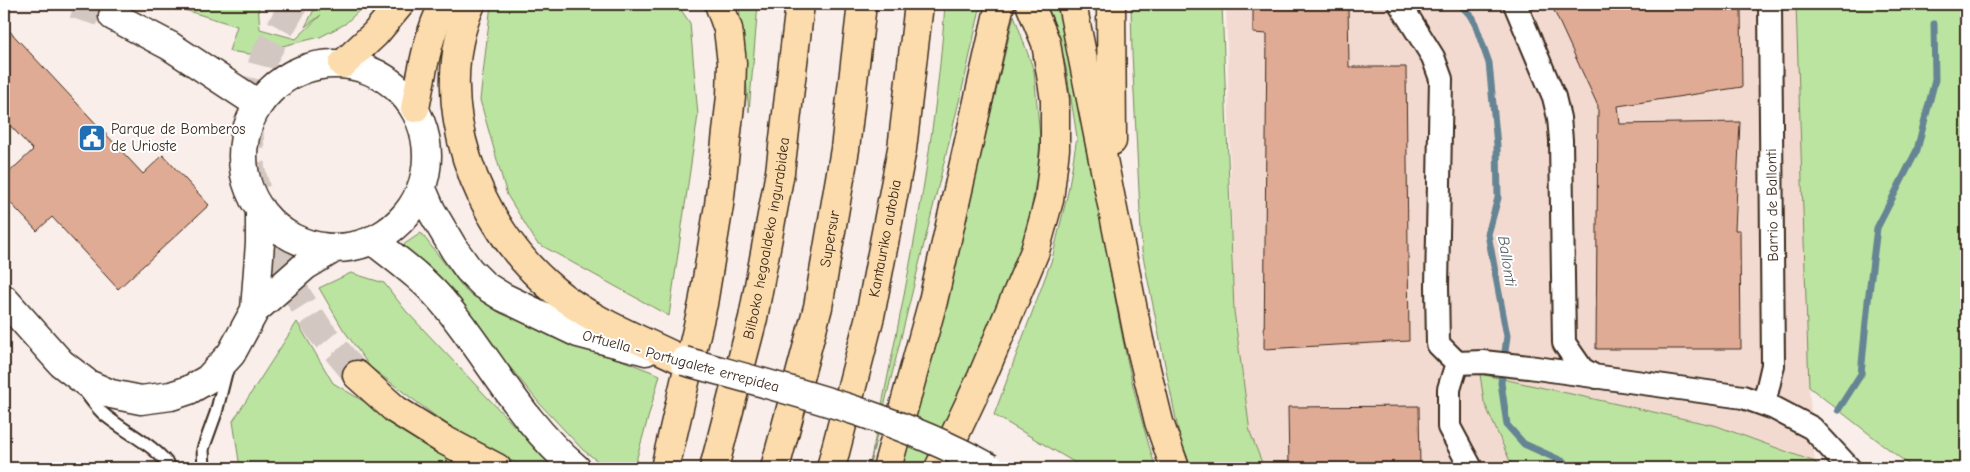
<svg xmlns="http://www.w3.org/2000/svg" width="1970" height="472" font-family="'Comic Neue',sans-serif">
<rect width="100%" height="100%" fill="#f9eeea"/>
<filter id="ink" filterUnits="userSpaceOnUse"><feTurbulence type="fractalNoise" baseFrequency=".02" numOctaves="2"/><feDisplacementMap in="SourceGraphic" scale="10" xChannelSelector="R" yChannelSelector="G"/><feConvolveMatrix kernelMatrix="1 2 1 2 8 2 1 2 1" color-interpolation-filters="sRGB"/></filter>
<g filter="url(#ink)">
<!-- built -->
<path fill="#f2dad0" d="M1226,4h570l13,383 6,75 -98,-36 -236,-52 3,28 29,66h-249l-14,-36 -16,-121z"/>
<!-- green -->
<path fill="#bbe4a0" stroke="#7b875f" d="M165,4h93l2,25 36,10 25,-24 -16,12 12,-23h49l-21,20 -25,13 -71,17 -20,-3 8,-25z
M491,4h186l13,19 8,92 -29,201 -132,-73 -30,-48 -27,-95z
M737,4h21l-9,108 -10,-105z
M945,4h36l-15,69 -97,395c31,-153 66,-308 76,-464z
M1046,4h12c11,49 23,99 32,148 19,106 32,213 66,316h-72l-90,-53 58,-156 16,-67 9,-55 -11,-70 -14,-50z
M1131,4h91l12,307 16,121 14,36h-72l-12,-29 -38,-188 -10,-198z
M1796,4h170v464h-53l-104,-81z
M1014,15l20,56 6,67 -2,30 -13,80 -66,151 -35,69h-24l75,-289z
M421,233l45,58 34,22 160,62 -26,93h-27l-24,-18 -43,-46 -66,-81 -71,-78z
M351,273l33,10 22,28 148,157h-27l-61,-29 -96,-72 -27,-38 -24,-41z
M297,322l36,61 142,85h-235l-7,-47z
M1480,374l237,52 98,36 5,6h-307l-29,-66z"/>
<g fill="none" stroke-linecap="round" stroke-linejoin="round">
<!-- stream -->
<path stroke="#668594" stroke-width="7" d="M1460,4l13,14 16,45 8,82 1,53 -10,36 19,102 -6,47 6,42 17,19 40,18 2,6
M1838,410l23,-36 7,-73 9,-73 40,-78 18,-70 -1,-56"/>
</g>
<!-- building -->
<path fill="#e0ab94" stroke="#3b2a1e" d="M1253,4h95l1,63h57l3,274 -145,8 3,-315 -14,-1z
M1551,4h164v6l26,-2 1,79 -124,19 2,18 120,-2 -5,108h5l1,119h-145l2,-243z
M4,25l139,149 20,-19 46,50 -91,84 -66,-72 -15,14 -33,-35v-19l29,-27 -29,-31z
M1419,406l1,62h-131l-1,-61z"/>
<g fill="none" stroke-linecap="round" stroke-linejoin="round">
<!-- tertiary-tunnel -->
<path stroke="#d3c7c1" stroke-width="28" stroke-dasharray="28 14" stroke-linecap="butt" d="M74,4l39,12"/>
<!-- motorway-tunnel -->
<path stroke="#d3c7c1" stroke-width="28" stroke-dasharray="28 14" stroke-linecap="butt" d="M294,4l-30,53 -15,59 2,53 18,69 25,52 27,42 36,43"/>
<!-- service casing -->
<g stroke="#3b2a1e" stroke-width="15">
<path id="service" d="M83,389c7,9 14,20 23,27 22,18 48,28 65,52
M204,468l-1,-19 13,-36 11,-44"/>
</g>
<!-- minor casing -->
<g stroke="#3b2a1e" stroke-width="26">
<path id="minor" d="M1400,4l33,53 8,22 -4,207 1,58 19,19
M1515,4l39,93 5,21 2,22 3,203 18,26 14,8
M1457,363l26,-1 46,5 214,30 31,11 38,20 37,40
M1457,363l-8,26v38l22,41
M1764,404l9,-39 -3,-361"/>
</g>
<!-- tertiary casing -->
<g stroke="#3b2a1e" stroke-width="31">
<path id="tertiary" d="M113,16l57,30 88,58
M243 156a92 92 0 1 1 184 0a92 92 0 1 1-184 0Z
M422,189l9,21 23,39 15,21 15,15 19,12 75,36 68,18
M372,240c27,21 55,41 76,68 43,53 75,116 128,160
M4,299l57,64 27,21 23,10 30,6 30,-4 18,-6 19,-11 23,-25 24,-44 50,-44 28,-17
M255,310l5,-67v-34"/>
</g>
<!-- motorway casing -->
<g stroke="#3b2a1e" stroke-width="31">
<g id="motorway">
<path d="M471,4c-43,96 5,222 83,286 38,32 86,49 130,71"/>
<path d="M1072,4l67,336 20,82 16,46"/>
<path d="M1111,4l1,137"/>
<path d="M343,64l32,-30 25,-30"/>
<path d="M415,108c7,-34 12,-73 29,-104"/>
<path d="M357,375l39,35 48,30 53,28"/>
<path d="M665,468l38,-164 16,-99 12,-109 1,-33 -4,-34 -9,-25"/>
<path id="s1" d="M714,468l39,-150 27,-146 20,-168"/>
<path id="s2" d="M775,468l43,-161 27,-158 17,-145"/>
<path id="s3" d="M831,468l39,-152 32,-167 17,-145"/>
<path d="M887,468l46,-167 67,-297"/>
<path d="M939,468l43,-91 53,-126 14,-51 6,-51v-49l-9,-57 -16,-39"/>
</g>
</g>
<!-- service -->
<use href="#service" stroke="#fff" stroke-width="11"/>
<!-- minor -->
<use href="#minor" stroke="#fff" stroke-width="22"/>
<!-- tertiary -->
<use href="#tertiary" stroke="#fff" stroke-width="28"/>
<!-- motorway -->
<use href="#motorway" stroke="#fcdcac" stroke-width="28"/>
<!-- tertiary-bridge casing -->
<g stroke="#3b2a1e" stroke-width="31" stroke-linecap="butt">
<path id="tertiary-bridge" d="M684,361c104,29 210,54 306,107"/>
</g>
<!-- tertiary-bridge -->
<use href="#tertiary-bridge" stroke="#fff" stroke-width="28"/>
</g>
</g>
<!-- icons -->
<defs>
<g id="civic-square" transform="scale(1.4375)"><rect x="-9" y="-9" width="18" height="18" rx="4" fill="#1f6fb2" stroke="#fff"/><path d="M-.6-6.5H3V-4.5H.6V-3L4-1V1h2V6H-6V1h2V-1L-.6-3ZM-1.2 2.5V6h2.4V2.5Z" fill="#fff"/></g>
</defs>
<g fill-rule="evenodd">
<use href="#civic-square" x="92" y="138"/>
</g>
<g text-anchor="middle" stroke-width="4" stroke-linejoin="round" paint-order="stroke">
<!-- poi labels -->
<g font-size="15" fill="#3b2a1e" stroke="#fff" text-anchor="start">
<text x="111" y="134">Parque de Bomberos<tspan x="111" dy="17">de Urioste</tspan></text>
</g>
<!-- street labels -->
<g font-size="15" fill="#3b2a1e" stroke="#fff">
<text transform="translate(1772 205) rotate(-91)" y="5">Barrio de Ballonti</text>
<text dy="5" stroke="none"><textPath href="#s1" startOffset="236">Bilboko hegoaldeko ingurabidea</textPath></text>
<text dy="5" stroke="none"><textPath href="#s2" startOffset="236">Supersur</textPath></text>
<text dy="5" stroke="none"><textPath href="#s3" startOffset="236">Kantauriko autobia</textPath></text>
<text transform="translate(681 361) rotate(15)" y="5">Ortuella - Portugalete errepidea</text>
</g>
<!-- water labels -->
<g font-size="16" font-style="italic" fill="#545f63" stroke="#fff">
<text transform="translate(1508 261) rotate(81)" y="6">Ballonti</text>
</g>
</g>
<!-- margin -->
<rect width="1970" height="472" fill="none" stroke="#fff" stroke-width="20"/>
<rect x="10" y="10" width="1950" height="452" fill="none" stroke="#3b2a1e" stroke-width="2" filter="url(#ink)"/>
</svg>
